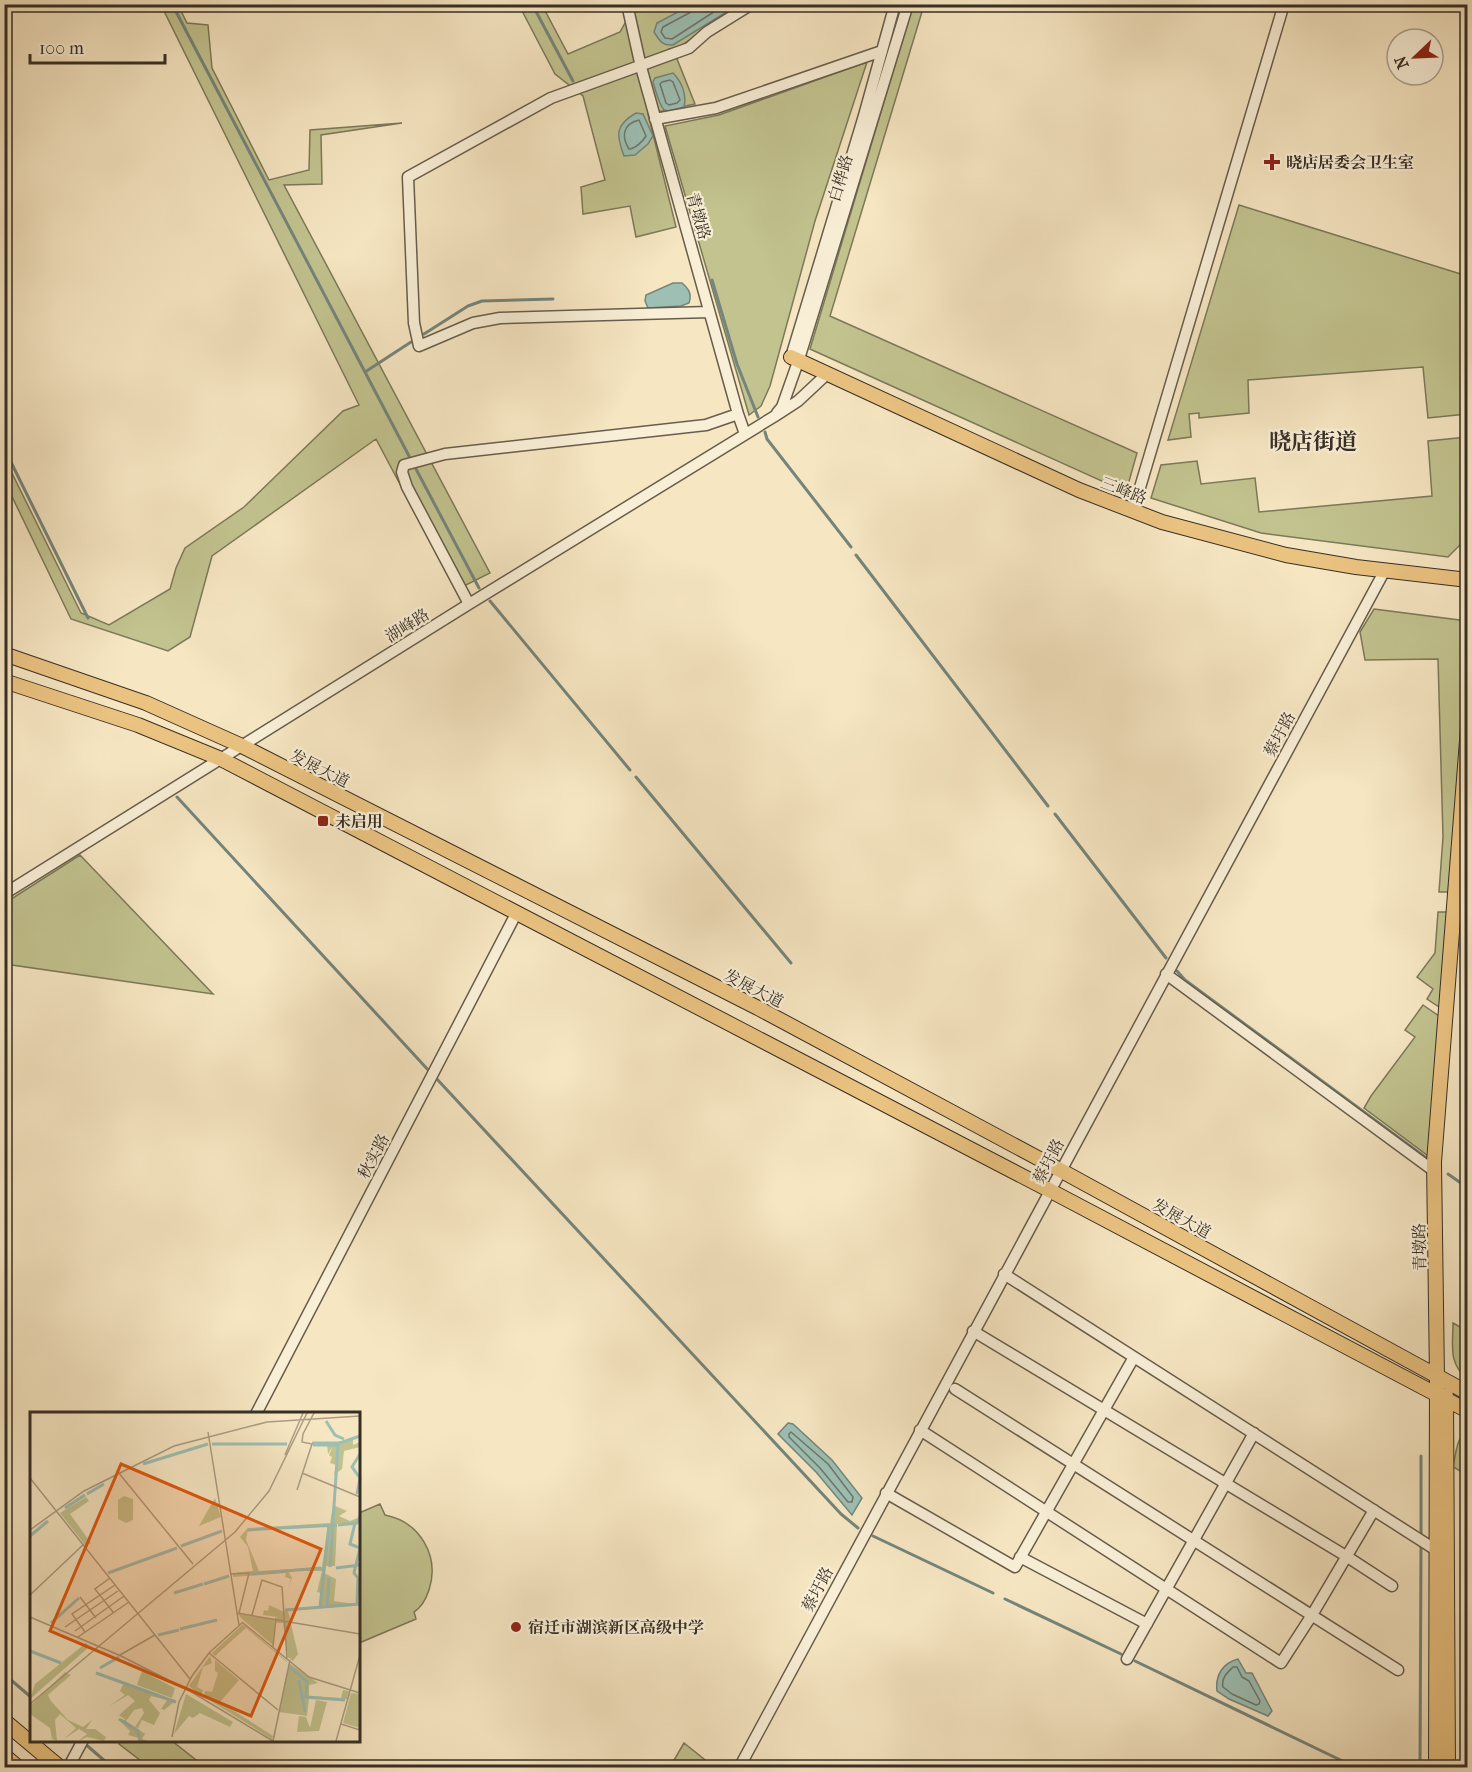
<svg xmlns="http://www.w3.org/2000/svg" width="1472" height="1772" font-family="'IM FELL French Canon','Noto Serif SC',serif">
<rect width="100%" height="100%" fill="#f6e6c2"/>
<filter id="stains"><feTurbulence type="fractalNoise" baseFrequency=".00333" numOctaves="4"/><feColorMatrix values="0 0 0 0 .2 0 0 0 0 .09 0 0 0 0 .02 0 0 0 .5 -.17"/></filter>
<radialGradient id="worn" r=".72"><stop offset=".6" stop-color="#630" stop-opacity="0"/><stop offset="1" stop-color="#630" stop-opacity=".3"/></radialGradient>
<!-- green -->
<path fill="#c2c38f" stroke="#7c795a" stroke-width="1.5" d="M161,5h17l9,18 21,2 4,43 57,112 40,-10 1,-40 92,-7 -81,12 1,49 -38,1 206,388 -34,17 -80,-151 -164,117 -22,81 -22,14 -97,-32 -66,-137 -1,-25 77,156 28,12 61,-36 6,-21 9,-20 59,-41 99,-96 16,-6z
M519,5h23l26,49 52,-22 15,-27h110l-66,42 -10,2 8,10 18,45 -47,10 28,113 -40,10 -6,-31 -47,8 -2,-27 24,-7 -22,-84 -28,-22z
M913,5h11l-94,311 307,137 -11,39 -316,-143z
M867,62l-52,159 -45,165 -9,20 -12,9 -84,-289 54,-11z
M1239,205l225,70 3,-17v156l-39,4 -5,-51 -175,13 1,33 -50,5v-5l-10,1 2,23 -23,3z
M1467,437l1,64 -5,41 -15,15 -187,-24 -110,-35 10,-33 36,-4 4,23 54,-6 4,34 173,-16 -4,-55z
M1374,609l93,12 -16,271h-12l4,-55 -5,-178 -73,1 -5,-28z
M80,855l133,139 -208,-30v-61z
M1438,912h12l-8,97 -15,-10 6,-10 -16,-12 18,-24z
M1423,1005l19,13 -11,140 -67,-50 7,-12 44,-59 -10,-7z
M1453,1323l14,8v48c-19,-17 -14,-33 -14,-56z
M1467,1430v45l-14,-8c3,-13 3,-28 14,-37z
M380,1504l5,11c35,7 55,41 44,75 -3,9 -7,17 -15,22l2,7 -57,24v-130z
M120,1741h52l33,26h-56l-30,-23z
M684,1743l30,24h-44z"/>
<!-- water -->
<path fill="#9dbfb4" stroke="#74857b" stroke-width="1.5" d="M693,4l45,1 -65,40c-11,1 -13,-4 -19,-13l3,-9z
M673,73c9,9 14,22 11,34l-15,4 -5,-1c-6,-7 -8,-19 -11,-28l2,-4z
M636,113l7,1 10,22 -5,8 -13,11 -11,1c-8,-21 -9,-31 12,-43z
M673,283h9c7,6 10,11 7,20l-8,3 -33,2 -3,-7 1,-6z
M788,1423l5,1 39,36 30,38 -10,17 -36,-43 -38,-38z
M1238,1659l8,14h6l20,38 -4,5 -39,-17 -12,-8c-2,-16 6,-28 21,-32z"/>
<g fill="none" stroke-linecap="round" stroke-linejoin="round">
<!-- shore -->
<path stroke="#6a776c" stroke-width="1.5" d="M694,4l-3,8 -28,15 -2,5 4,6 7,1 54,-35
M670,80l3,2 7,18 -3,3 -8,2 -3,-2 -6,-19 2,-2z
M639,120l7,16c-3,5 -11,13 -17,13 -8,-13 -6,-25 10,-29z
M791,1432l37,32 25,33 -1,5h-4l-28,-34 -31,-31v-3z
M1233,1667h4l5,10 7,4 11,20 -1,3 -3,1 -24,-11 -9,-7c-2,-9 4,-14 10,-20z"/>
<!-- stream -->
<path stroke="#74857b" stroke-width="3" d="M172,4l237,452
M532,4l41,77
M712,280l25,84 21,53
M424,334l44,-28 14,-5 71,-2
M365,372l46,-30
M765,432l2,7 84,108
M4,448l84,170
M416,469l63,119
M856,555l192,251
M490,601l140,169
M636,777l155,186
M177,797l253,275
M1055,814l111,144
M1177,971l8,9 244,180
M435,1077l406,437 17,14
M1448,1174l20,14
M873,1536l120,57
M1421,1536v-80
M1005,1599l116,55
M1135,1661l222,107
M4,1674l28,24
M84,1743l29,25
M1420,1768l1,-223"/>
<!-- minor casing -->
<g stroke="#675d4c" stroke-width="13">
<path id="minor" d="M627,4l14,63 97,347 7,20
M655,119l61,-11 166,-57
M709,312l-209,6 -27,5 -54,23 -5,-23 -6,-146 143,-79 138,-50 18,-16 45,-28
M791,357l72,-238 32,-115
M777,413l5,-6 17,-48 109,-355
M1133,511l151,-507
M469,604l-62,-117 -5,-15 2,-7 41,-11 261,-29 32,-11
M4,894l465,-290 306,-188 23,-15 30,-28
M1166,974l268,197
M1004,1274l432,276
M973,1331l373,225 46,30
M955,1389l443,281
M256,1414l261,-502
M920,1430l361,233 31,-48 62,-105
M886,1493l129,74 119,-210
M1020,1557l127,67
M1127,1659l127,-226
M68,1768l15,-28
M739,1768l646,-1198"/>
</g>
<!-- major casing -->
<g stroke="#372f25" stroke-width="16">
<path id="major" d="M791,357l288,133 83,32 124,33 70,12 112,13
M4,654l142,49 96,43 516,262 302,162 408,223
M4,681l134,44 83,34 828,431 419,221
M1446,1395l2,373
M1436,1768l1,-391 -3,-215 34,-434"/>
</g>
<!-- highway casing -->
<g stroke="#372f25" stroke-width="17">
<path id="highway" d="M4,1721l56,47
M4,1756l14,12"/>
</g>
<!-- minor -->
<use href="#minor" stroke="#f9efd7" stroke-width="10"/>
<!-- major -->
<use href="#major" stroke="#ebc381" stroke-width="14"/>
<!-- highway -->
<use href="#highway" stroke="#ebc381" stroke-width="15"/>
</g>
<!-- markers -->
<g fill="#8f2418" stroke="#f9efd7" stroke-width="2">
<path d="M1269 153h6v6h6v6h-6v6h-6v-6h-6v-6h6z"/>
<rect x="317" y="815" width="12" height="12" rx="3"/>
<circle cx="516" cy="1627" r="6"/>
</g>
<g text-anchor="middle" stroke-width="4.5" stroke-linejoin="round" paint-order="stroke">
<!-- poi labels -->
<g font-size="16" font-weight="bold" fill="#372f25" stroke="#f9efd7" text-anchor="start">
<text x="1286" y="168">晓店居委会卫生室</text>
<text x="335" y="827">未启用</text>
<text x="528" y="1633">宿迁市湖滨新区高级中学</text>
</g>
<!-- street labels -->
<g font-size="16" fill="#372f25" stroke="#f9efd7">
<text transform="translate(840 178) rotate(-73)" y="6">白桦路</text>
<text transform="translate(699 216) rotate(74)" y="6">青墩路</text>
<text transform="translate(1124 490) rotate(21)" y="6">三峰路</text>
<text transform="translate(407 625) rotate(-32)" y="6">湖峰路</text>
<text transform="translate(1279 734) rotate(-62)" y="6">蔡圩路</text>
<text transform="translate(320 768) rotate(27)" y="6">发展大道</text>
<text transform="translate(754 988) rotate(27)" y="6">发展大道</text>
<text transform="translate(373 1156) rotate(-62)" y="6">秋实路</text>
<text transform="translate(1048 1161) rotate(-62)" y="6">蔡圩路</text>
<text transform="translate(1182 1218) rotate(29)" y="6">发展大道</text>
<text transform="translate(1419 1247) rotate(-91)" y="6">青墩路</text>
<text transform="translate(817 1589) rotate(-62)" y="6">蔡圩路</text>
</g>
<!-- district labels -->
<g font-size="22" font-weight="bold" fill="#372f25" stroke="#f9efd7">
<text x="1313" y="449">晓店街道</text>
</g>
</g>
<!-- overview -->
<g transform="translate(30 1412)">
<rect width="330" height="330" fill="#f6e6c2"/>
<path d="M323,27v6l7,-3v5l-16,4 -2,18 -8,6 2,-10 -6,-2 2,-6 -3,-2 4,-9 -5,8 -1,-10zM94,84l9,3v21l-7,3 -8,-4v-19zM56,85l3,4 -19,13 21,29 -5,3 -26,-33zM185,86l6,19 -22,9zM303,93l14,6 -8,5 11,5 10,-4v5l-23,2 -2,42h-10l-1,7 12,6 -2,22 26,4 -72,6 10,43 -5,7 -5,-4 -5,-34h-7l1,-6 -14,-2 1,-5 4,1 1,-6 13,6 37,-5 2,-13 -4,-1 5,-21h-34l4,7 -4,11 3,-10 -6,-2 1,-4 -53,4v-4l20,-2 -5,-24 -8,-10 8,-9 82,-5zM298,113l-6,42 -63,4 -13,-31 2,-11zM208,202l37,5 -2,26 -32,-27zM213,212l44,37v1l-41,-34 -31,28 -3,-3zM56,231l3,4 -59,52 5,-15zM180,244l2,7 -9,4 -6,20 6,3 -2,5 -12,-9zM185,248l24,20 -19,22 53,34 -1,3 -68,-42 1,-6 7,1 6,-19 -3,-2zM259,251l29,20 -9,2v11l32,2 2,-8 6,1 -2,8 -38,-2 -2,19 -28,-4zM112,259l33,17 -3,10 -35,-13zM35,260l6,3 -23,20 3,6 17,19 15,7 9,-7 -6,9h9l11,8 -2,4 -17,-4 -9,4 9,-7 -8,-5 -15,10 12,-11 -16,-14 -5,6 2,21 -5,-2 -2,-11 -20,-14v-8zM94,271l50,19 -10,8 -3,-1 6,-9 -16,-4 -2,4 11,13 -6,12 -12,-5 -4,8 -3,-1 10,7 -3,5 6,2h-10l1,-3 -11,-3 2,-4 -12,-12 8,1 -7,-5 16,-14 -7,-6 -20,12 17,-12 -5,-4zM112,296l2,5 -9,14 -9,-6 8,-11zM321,281l9,1v34l-17,-5zM156,282l47,28 -3,5 -30,-14 -7,5 -4,-2 -15,18zM286,288l11,2 -8,29 -22,1 2,-16 7,1 4,11z" fill="#c2c38f" fill-rule="evenodd"/>
<path fill="none" stroke="#9dbfb4" stroke-width="3" d="M296,9l9,14 9,4M282,31h28l20,-7M182,32h75M283,33h25l-8,122M113,52l65,-20M57,82l17,-10M327,82l3,-16 -8,-11 8,-13M35,96l20,-13M325,111l-5,21 10,4 -6,25 4,5 -1,26M308,113l19,-2 3,-7M217,118l90,-5M0,124l18,-15M151,134l41,-15M306,156l24,-3M78,161l69,-25M221,162l70,-6M174,172l25,-8M144,181l29,-9M290,195l9,-82M297,195l2,-29M255,198l75,-6M21,211l28,-25M150,217l37,-9M128,223l21,-5M0,239l31,12M260,255l17,15 -1,15 39,3M70,256l19,-11M66,261l80,29M269,268l6,32M89,307l19,12 2,10"/>
<path fill="none" stroke="#aa9d83" stroke-width="1.5" d="M178,20l31,193M255,43l18,-42M88,60l75,92M272,61l58,24M0,66l160,201M267,78l15,-46 -10,-2 1,-8 11,-21M0,118l54,-39 90,-45 93,-24 93,-6M200,162l19,-1 -10,40M80,166l-15,11 18,23M0,183l54,-51M50,185l16,21M207,201l123,21M222,203l10,-35 20,7 5,71M0,205l91,39 69,35 83,50M212,210l67,55 51,16M35,215l53,-36M45,219l49,-35M55,220l-13,-18 43,-29M48,225l51,-35M243,235l3,-29M179,241l69,57M90,243l35,-20M0,292l205,-172 34,-41 38,-78M311,312l19,6M142,325l7,-35 13,-26 17,-23 34,-31M243,329l17,-81M306,329l24,-86"/>
<path fill="#df570d" fill-opacity="0.15" stroke="#df570d" stroke-width="3" d="M91,52l200,85 -70,167 -201,-85z"/>
<rect width="330" height="330" fill="none" stroke="#372f25" stroke-width="3"/>
</g>
<!-- margin -->
<rect width="1472" height="1772" fill="none" stroke="#f6e6c2" stroke-width="24"/>
<rect x="6" y="6" width="1460" height="1760" fill="none" stroke="#372f25" stroke-width="3"/>
<rect x="12" y="12" width="1448" height="1748" fill="none" stroke="#372f25" stroke-width="1.5"/>
<!-- north arrow -->
<g transform="translate(1415 57) rotate(247)"><circle r="28" fill="#f9efd7" stroke="#aba290" stroke-width="1.5"/>
<path d="M0-4.5L10 22L0 15L-10 22Z" fill="#8f2418"/>
<text y="-9" font-size="16" font-weight="bold" text-anchor="middle" fill="#372f25">N</text>
</g>
<!-- scale -->
<path d="M30 54v9h135v-9" fill="none" stroke="#372f25" stroke-width="3"/>
<text x="39" y="54" font-size="18" fill="#372f25" stroke="#f9efd7" stroke-width="4.5" paint-order="stroke">100 m</text>
<rect width="100%" height="100%" filter="url(#stains)"/>
<rect width="100%" height="100%" fill="url(#worn)"/>
</svg>
